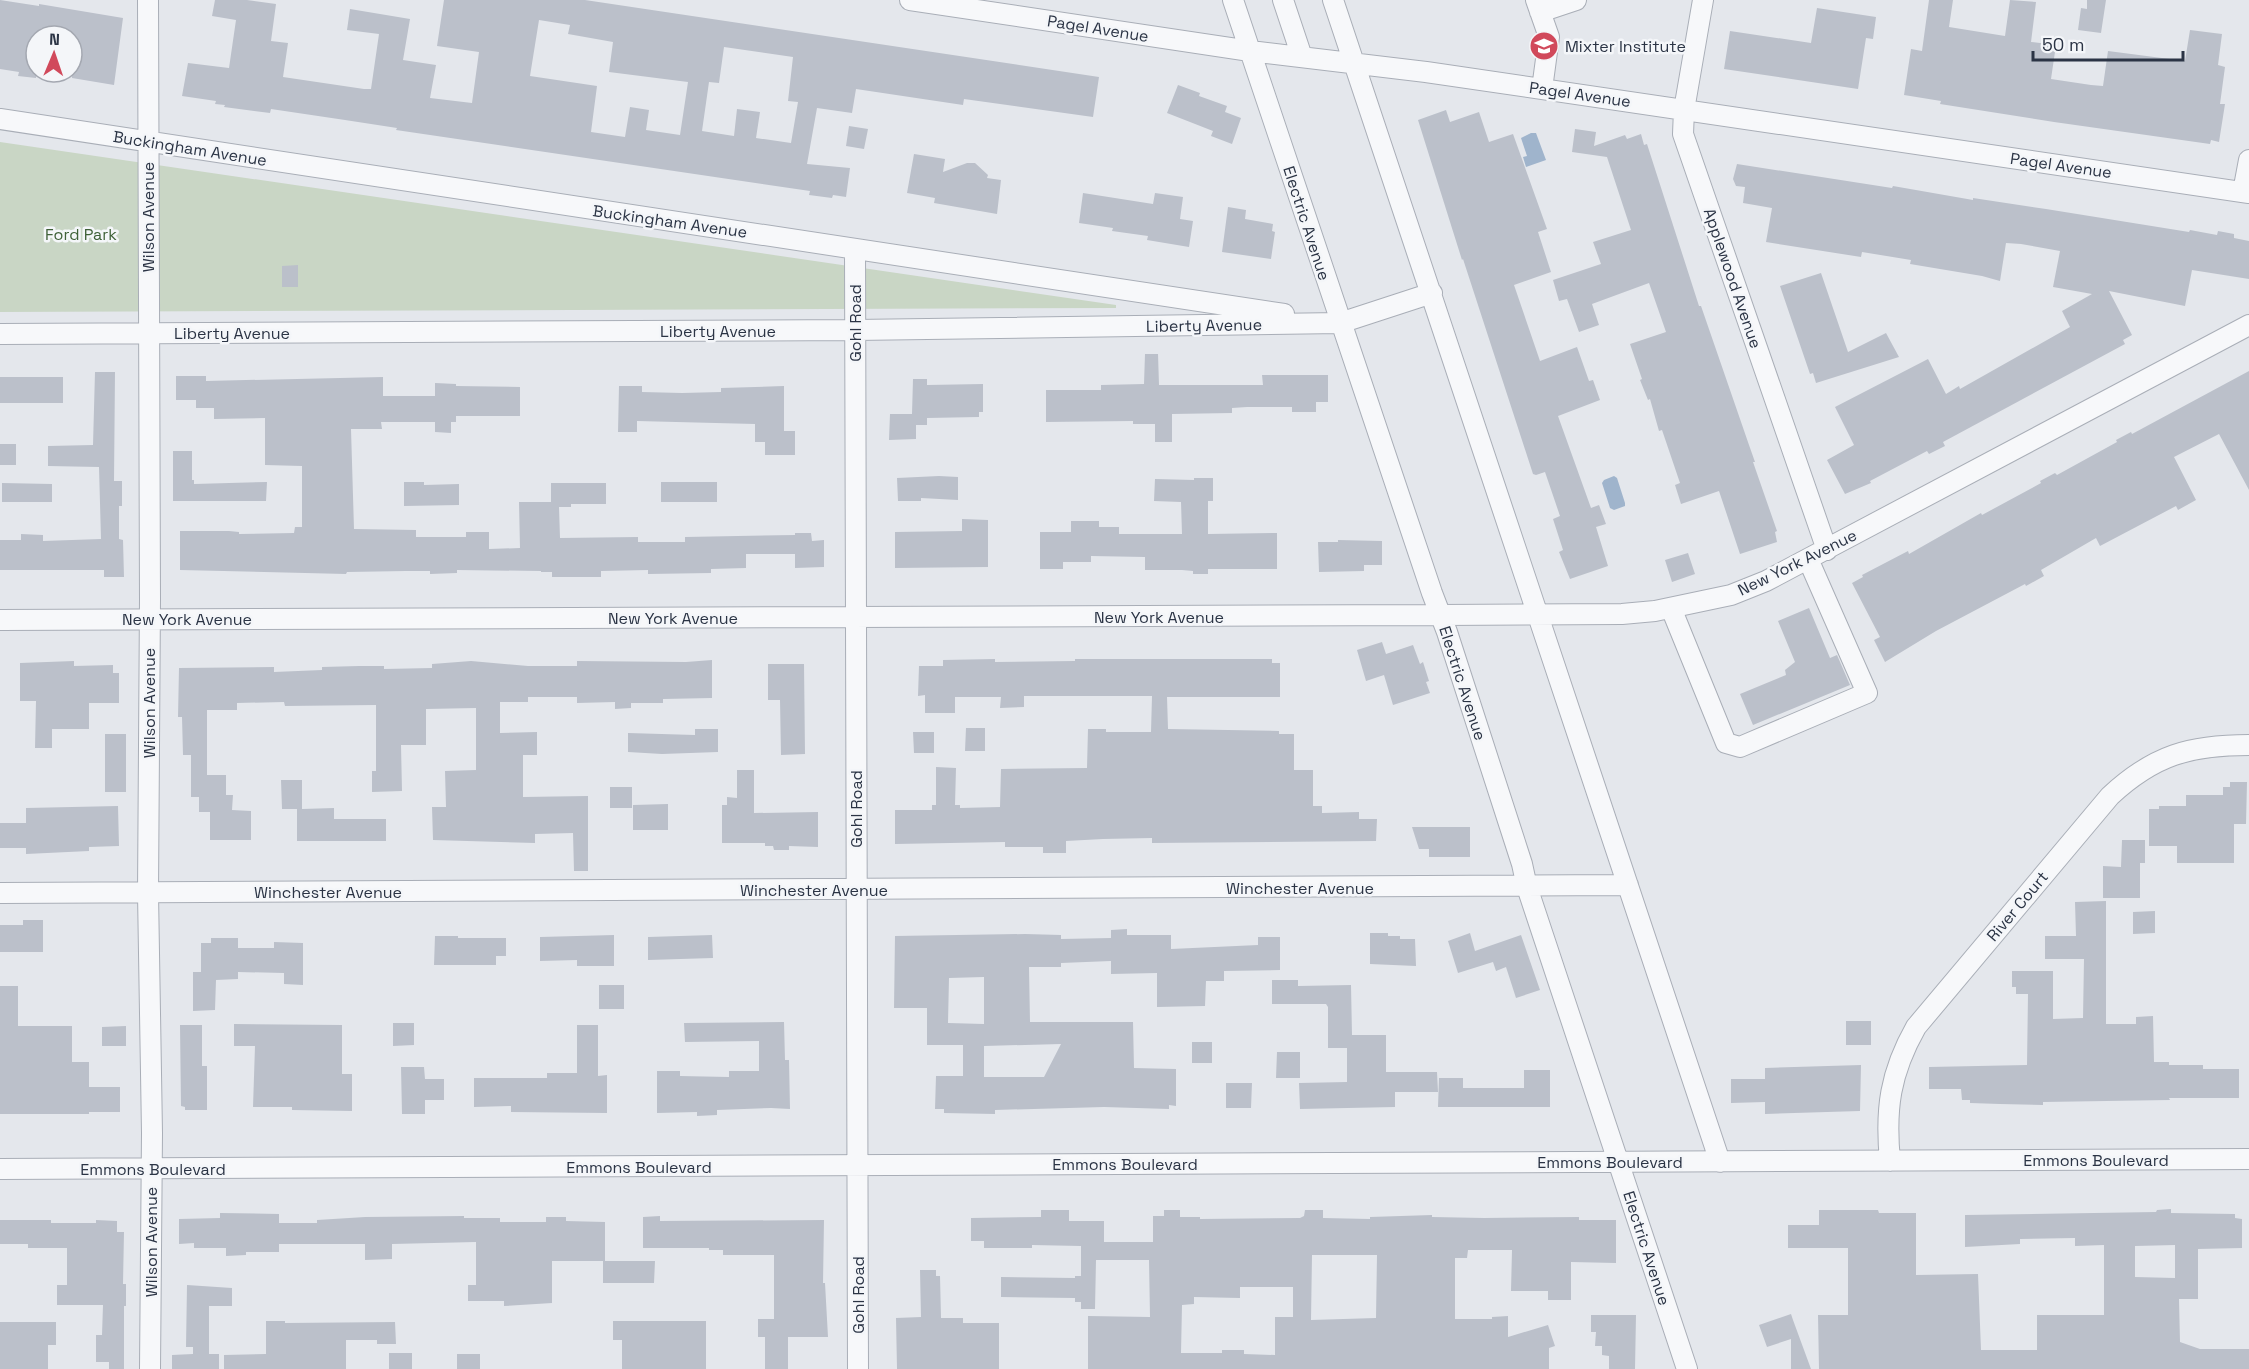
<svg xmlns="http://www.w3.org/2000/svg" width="2249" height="1369" font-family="'Space Grotesk',sans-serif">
<rect width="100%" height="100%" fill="#e4e7ec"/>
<!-- green -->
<path fill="#c9d6c5" d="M0,142l1116,163v3l-1116,4z"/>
<!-- water -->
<path fill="#9fb4cc" d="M1531,133h5l10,27 -20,7 -3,-10 4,-1 -6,-18z
M1614,476l3,2 8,25v3l-11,4 -4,-2 -8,-25 2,-3z"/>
<!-- building -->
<path fill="#bbc0ca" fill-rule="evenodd" d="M0,0l39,6v-2l84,14 -9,67 -42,-7v-45l-31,-5 -1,8h-4v42l-18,-2 1,-4 -19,-3z
M215,0h32l29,4 -5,37 17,2 -5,34 81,12h7l8,-55 -32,-4 3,-21 60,10 -7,41 33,5 -6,33 42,5 7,-51 -42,-6 7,-46h141l514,77 -6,40 -129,-18 -1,6 -107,-16 -4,24 -35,-5 -10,56 43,4 -4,29 -13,-2 -1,3 -23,-3 1,-4 -414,-61 1,-2 -52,-8 -74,-11 -1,4 -46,-6 1,-2 -10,-1 1,-3 -34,-5 6,-33 41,5 7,-48 -24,-4zM539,20l31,5 -2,9 45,8 -4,30 79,10 -8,53 -34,-5 3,-20 -19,-3 -5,30 -34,-5 6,-46 -67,-10zM724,47l69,10 -5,44 10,1 -7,41 -35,-5 4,-26 -23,-3 -3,27 -32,-5 7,-49 10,1z
M1929,0h24l-4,27 56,9 5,-36 26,2 -5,40 25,3 -5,34 40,6 12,1 5,-35 77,10 5,-31 32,4 -4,31 7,2 -5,37h5l-6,38 -8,-2 -1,4 -156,-22 -114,-18 1,-3 -37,-6 7,-46 11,2z
M2087,0h19l-5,33 -23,-3 3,-22 6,1z
M1817,8l59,9 -3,22 -7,-1 -8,51 -134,-20 6,-38 81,12z
M1178,85l22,8 -1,3 28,10 -2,6 16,6 -9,26 -21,-8 2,-5 -46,-18z
M1446,110l4,12 29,-10 10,30 24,-8 34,95 -9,3 13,40 -37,13 26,76 37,-14 12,34 4,-1 7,20 -42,16 33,92 8,-3 7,19 -10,3 12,39 -38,13 -11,-27 4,-2 -10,-31 7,-3 -15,-44 -9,3 -3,-1 -70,-215 -1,1 -44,-140z
M849,126l19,3 -4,20 -18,-3z
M1575,129l21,3 -2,14 31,-11 2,4 14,-5 3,11 3,-1 52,162h2l48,139 6,17h-2l24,69 -2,1 2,10 -37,12 -21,-63 -38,13 -6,-19 5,-2 -18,-53 -3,1 -9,-32 -2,1 -8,-20 2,-1 -12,-35 36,-12 -17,-49 -57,21 7,21 -20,7 -12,-33 -8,2 -6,-21 48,-16 -8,-22 38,-12 -24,-73 -35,-5z
M914,154l31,5 -2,13 24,-9h8l13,12 -1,3 14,2 -4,34 -63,-11 1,-5 -28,-5z
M1737,164l155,24 1,-2 80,14v-2l73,11 143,23 1,-2 27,5 1,-4 16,3v4l15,3v38l-57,-9 -7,36 -76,-15 23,44 -9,5 2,4 -182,98 2,4 -16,8 -2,-3 -57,30 1,2 -26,11 -18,-34 27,-15 -19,-38 93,-48 18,35 13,-8 1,3 110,-62 -8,-16 30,-17 -39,-7 7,-36 -39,-7 -15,-1 -6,38 -18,-5 -72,-12 1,-4 -49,-8 -1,5 -95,-15 6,-34 -29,-5 2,-16 -9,-1 -3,-7z
M1083,193l70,11 2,-11 28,4 -3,22 13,2 -4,26 -42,-7 1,-4 -36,-5 1,-3 -34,-5z
M1228,207l18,3 -1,9 28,5 -1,7 3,1 -4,27 -49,-7z
M298,265v22h-16v-21z
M1821,273l27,79 38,-19 13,24 -83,26 -3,-10 -3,1 -30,-88z
M1145,354h13l1,31h104l-1,-10h66v27h-12v10h-24v-5h-45l-15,1v5l-60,1v28h-17v-18h-22v-3l-87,1v-32h55v-5l43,-1z
M2249,371v119l-30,-56 -45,23 22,43 -18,10 -2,-4 -76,40 -4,-8 -55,32 3,6 -18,10 -1,-2 -89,47 -51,31 -11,-22 6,-3 -28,-54 11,-6 -1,-2 46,-24 1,3 72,-41 1,2 50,-27 9,-5 -1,-2 15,-8 2,2 60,-33 -1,-2 15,-8 1,2z
M95,372h20l-1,109h8v25h-3v33l4,1 1,37h-20v-7h-104v-30h21v-6l22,1v6l58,-2 -2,-72 -51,-1v-20l45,-1z
M176,376h30v5l177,-4v19h52v-13l21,1v2l64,1v29h-64v6h-5v11l-16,-1v-10h-54l1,7h-31l3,100 62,1v7h50v-5h23v17l31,-1 -1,-46h32v-19h55v21h-35v3h-12l1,31 78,-1v5h47v-5l110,-2v-2h16l1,8 12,-1v27l-29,1v-14h-49v14l-35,1v4l-63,1v-4l-47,1v6h-49v-5h-11v-1l-84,-1v3l-27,1v-3h-24l-59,1 -1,2 -166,-4v-39h49l10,1v2l55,-1 1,-6h7v-61l-37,-1v-47l-51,1v-11h-18v-8h-20z
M0,377h63v26h-63z
M913,379h14v6l56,-1v28h-4v5l-52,1v7h-11v14l-27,1 1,-26h22z
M619,386h23v6l40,1 39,-1v-4l63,-2v45h11v24h-30v-13h-10v-18l-118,-3v11h-19z
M0,444h16v21h-16z
M173,451h19v29h2v4l73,-2 -1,19h-93z
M939,476l19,1v23l-37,-2v3h-23l-1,-23z
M1194,478h19v23h-5v33l69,-1v36h-69v5h-15v-3l-11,-1h-37v-13l-54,-1v6h-28v7h-23v-37h31v-11h28v6h20v7h63l-1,-32 -27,-1 1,-22 39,1z
M404,482h20v3l35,-1v21l-55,1z
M661,482h56v20h-56z
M2,483l50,1v18h-50z
M962,519l26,1v47l-93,1v-36l67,-1z
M1338,540l44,1v24h-18v6l-45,1 -1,-30h20z
M1688,553l7,21 -23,8 -7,-22z
M1809,608l21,50 7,-3 13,30 -97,40 -13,-31 46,-19 -1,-5 10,-8 -17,-41z
M1382,642l4,12 27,-9 7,19 3,-2 6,19 -3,1 4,11 -37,12 -9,-30 -18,6 -9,-31z
M995,659v3l80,-1v-2h197v4h8v34h-113l1,32 111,2v3h15v36h19v36h9v7l37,-1v7h18l-1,22 -224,2v-5l-49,1 -37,2v12h-23v-6h-38v-5l-110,2v-34h37v-5h4v-38l20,1 -1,37h5v3l40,-1 1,-38 86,-1 1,-39h18v3h45l1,-36h-128v11l-24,1 1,-11h-46v16h-30v-18l-7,1 1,-30h24v-6z
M712,660v38l-49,1v4h-32v5l-16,1v-7l-38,1v-6h-49v5h-28v31l37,-1v23h-14v42l65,-1v75h-14l-1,-38 -38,1v9l-102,-3 -1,-33h14l-1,-36 31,-1v-62l-50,1v36h-25l1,46 -30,1v-21h4v-66l-91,1 -1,-4 -47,1v7h-30v65h19v20h7l-1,15 19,1v29h-41v-28h-11v-15h-8v-42h-8l-1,-38h-4l1,-49 95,-1v5l48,-2v-3l37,-1h25v3l48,-1v-4l39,-3 57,5h49v-5l109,1z
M74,661v5l39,-1v8h6v30h-30v26h-37v19h-17l1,-47h-16v-38z
M768,664h36l1,90 -24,1 -1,-55h-12z
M966,728h19v23h-20z
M695,729h23v23l-56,2 -34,-2v-19l67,2z
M913,732h21v21h-20z
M105,734h21v58h-21z
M737,770h17v43l64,-1v35l-29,-1v4h-15l-1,-4h-8v-3h-43v-38h5v-8l10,1z
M281,780h21v29l32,-1v11h52v22h-89v-32h-15z
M2230,782h17l-1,42h-12v39h-57v-17h-28v-37h10v-3h27v-11h37v-8h7z
M610,787h22v21h-22z
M668,804v26h-35v-25z
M118,806l1,40 -30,1v4l-63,3v-6h-26v-25h26v-15z
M1412,827h58v30h-41v-8h-10z
M2122,840h23v23h-5v35h-37v-32l18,1z
M2106,901v123h30v-7l17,-1 1,46h15v3h34v4h36v29h-70l1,2 -127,2v3l-43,-1 -30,-1v-3h-8l-1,-11h-32v-22l98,-2 1,-71h-12v-7h-4v-16h41v48l30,-1 1,-59h-39v-23h31l-1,-34z
M2155,911v22l-22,1v-22z
M23,920h20v32h-43v-27h23z
M1127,929v6h44v14l87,-4v-8h22v33l-56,1v10h-18l-1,25 -48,1v-34l-46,1v-13l-50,2v4h-32l1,55h103l1,46 42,1v37l-7,-1v4l-65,-2 -109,3v4l-51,-1v-4h-9l1,-33h27v-31h-36v-37h-33l1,-72 130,-2 36,1v4l50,-1v-8zM984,977v47l-36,-1 1,-45zM1061,1044l-17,33h-60v-31z
M1370,933h18v3h12v3h15l1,27 -46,-2z
M1470,933l5,18 46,-16 19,55 -24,8 -10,-31 -10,4 -3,-9 -35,11 -10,-32z
M614,935v31h-37v-6l-37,1v-24z
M712,935l1,23 -65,2v-23z
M435,936h23v2h48v18h-10v9h-62z
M211,938h27v10h36v-6l29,1v42l-19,-1v-11l-46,-1v7l-22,1 -1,30 -22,1v-39h8v-29h10z
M1272,980h26v6l53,-1 1,50h34v37h51l1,20h-43v15l-95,2 -1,-26 48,-1v-34h-19v-41l-2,-3h-54z
M599,985h25v24h-25z
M0,986h18v40h54v36h17v25h31v25h-31v2h-89z
M1846,1021h25v24h-25z
M784,1022l1,38h4l1,49 -19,-1 -54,2v5l-20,1v-4l-40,1v-42h23v5l49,1v-6h30v-30l-74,1 -1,-19z
M393,1023h21v22l-21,1z
M234,1024l108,1v49h10v37l-60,-1v-3h-39l2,-61h-21z
M180,1025h22v41h5v44h-22v-3l-4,-1z
M577,1025h21v51l9,-1v38l-96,-1v-6l-37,1v-29h73v-5h30z
M126,1026v20h-24v-19z
M1192,1042h20v21h-20z
M1277,1052h23v26h-24z
M1861,1065l-1,46 -95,3v-12l-34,1v-24h34v-11z
M401,1067h23l1,12h19v21h-19v14h-23z
M1524,1070h26v37h-112l1,-29h24v10h61z
M1226,1083h26l-1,25h-25z
M2171,1209v4l64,1v4l7,1v29l-44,1v50h-19l1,43 20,7h49v20h-430l-1,-54h30v-67h-60v-23h31v-15h59l1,3h37v62l62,-1 3,76h56v-35h67v-70l-29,1v-8l-55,1v5l-55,3v-32l191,-3 1,-2zM2175,1245v33l-40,-1v-31z
M1041,1210h28v11h35v21h49v-26h11v-6h16v7h20v2l100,-1 4,-2 1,-6h18v8l47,1v-2l62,-2v2l52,1 95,-1v3h37v43l-45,-1v38h-23v-9h-37l1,-41h-44l-1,8h-12v61h37v-2l16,-1v21l40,-12 7,21 -6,2v21h-461v-53l62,1 -1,-57h-53l-1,49h-14v-7h-6v-4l-74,-1v-20l74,1v-2h6v-30l-49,-1v3h-48v-7h-13v-23l70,-1zM1312,1255h65l-1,63 -65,2zM1240,1287h53v30h-18v38l-31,-1v-4h-22v3h-41l1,-48 12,-1v-7l46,1z
M220,1213l59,1v9h38v-3l48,-3 99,-1v2h36v4h46v-5h20v4l39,1v39h50l-1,22h-51v-22h-51v42l-48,3v-5h-36v-16h8v-43l-84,2v15l-27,1v-16h-86v8h-33v3l-20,1v-8h-32v-5l-15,1v-25l41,-1z
M660,1216v5l164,-1 -1,63h2l3,54h-40v32h-23v-32h-7v-18h16v-64h-51v-5h-14v-2h-66v-31z
M0,1220h51v3h45v-3l21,1v11h7l-1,52h3v22h-2v63h-15v-7h-13v-27h6l1,-30h-46v-20h10v-37h-39v-4h-28z
M920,1270h16v6h4l1,42h22v5h36v46h-102l-1,-51 25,-1z
M187,1285l45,3v18h-23v48h10v15h-47v-14l21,-1v-7h-7z
M1791,1314l2,6 18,49h-20v-30l-24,8 -8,-22z
M1591,1315h45l-1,54h-26v-13l-7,-1v-9h-7l1,-14h-5z
M266,1321h19v2l110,-1 1,22h-19v-4h-31v29h-122v-14l42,-1z
M613,1321h93v48h-84v-29h-9z
M0,1322h56v23h-8v24h-48z
M389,1353h23v16h-23z
M457,1354h23v15h-23z"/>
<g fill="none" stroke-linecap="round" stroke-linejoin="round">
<!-- minor casing -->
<g stroke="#a9aeb7" stroke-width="22">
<path id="minor" d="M148,0l2,599 -2,294 4,240 -2,236
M910,0l340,51 176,21 823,121
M1233,0l199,593 15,39 75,232 5,23 160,482
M1283,0l19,57
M1333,0l387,1162
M1536,0l13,37 -7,52
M1703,0l-19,110 -1,24 144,416
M1540,12l36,-12
M0,119l1284,195
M2243,192l6,-32
M855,249l3,1120
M0,334l855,-4 485,-7 92,-30
M1671,608l55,135 14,4 127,-54 -59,-134
M0,620l1441,-5 181,-1 33,-3 76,-16 35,-14 483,-256
M0,893l1628,-8
M1890,1161c-5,-52 0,-88 26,-134l194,-231c44,-41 80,-51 139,-51
M0,1169l2249,-10"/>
</g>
<!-- minor -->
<use href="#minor" stroke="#f7f8fa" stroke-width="20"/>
</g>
<!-- icons -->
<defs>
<g id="school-disc" transform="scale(1.5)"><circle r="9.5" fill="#d1495b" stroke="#f4f6f9"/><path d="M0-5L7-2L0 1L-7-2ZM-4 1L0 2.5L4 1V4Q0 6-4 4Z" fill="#fff"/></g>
</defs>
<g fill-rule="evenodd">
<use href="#school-disc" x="1544" y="46"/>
</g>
<g text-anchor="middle" stroke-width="5" stroke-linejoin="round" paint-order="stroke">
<!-- street labels -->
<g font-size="16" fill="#2b3445" stroke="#f4f6f9">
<text transform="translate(1098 28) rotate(9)" y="6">Pagel Avenue</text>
<text transform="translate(1580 94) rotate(8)" y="6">Pagel Avenue</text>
<text transform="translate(190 148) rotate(9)" y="6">Buckingham Avenue</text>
<text transform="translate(2061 165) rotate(8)" y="6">Pagel Avenue</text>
<text transform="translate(148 217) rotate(-90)" y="6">Wilson Avenue</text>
<text transform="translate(670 221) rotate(8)" y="6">Buckingham Avenue</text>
<text transform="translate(1307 223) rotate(72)" y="6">Electric Avenue</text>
<text transform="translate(1733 278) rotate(71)" y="6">Applewood Avenue</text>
<text transform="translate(855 323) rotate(-90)" y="6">Gohl Road</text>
<text transform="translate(1204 325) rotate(-1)" y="6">Liberty Avenue</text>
<text x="718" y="337">Liberty Avenue</text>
<text x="232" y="339">Liberty Avenue</text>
<text transform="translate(1797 562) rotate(-26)" y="6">New York Avenue</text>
<text x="1159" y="623">New York Avenue</text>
<text x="673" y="624">New York Avenue</text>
<text x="187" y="625">New York Avenue</text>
<text transform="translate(1463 683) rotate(72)" y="6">Electric Avenue</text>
<text transform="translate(149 703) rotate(-90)" y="6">Wilson Avenue</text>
<text transform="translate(856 809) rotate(-90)" y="6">Gohl Road</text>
<text x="1300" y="894">Winchester Avenue</text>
<text x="814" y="896">Winchester Avenue</text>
<text x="328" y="898">Winchester Avenue</text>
<text transform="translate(2017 906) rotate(-50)" y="6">River Court</text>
<text x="2096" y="1166">Emmons Boulevard</text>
<text x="1610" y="1168">Emmons Boulevard</text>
<text x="1125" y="1170">Emmons Boulevard</text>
<text x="639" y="1173">Emmons Boulevard</text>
<text x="153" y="1175">Emmons Boulevard</text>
<text transform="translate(151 1242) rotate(-90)" y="6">Wilson Avenue</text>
<text transform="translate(1647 1248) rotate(72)" y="6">Electric Avenue</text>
<text transform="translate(858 1295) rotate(-90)" y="6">Gohl Road</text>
</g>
<!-- poi labels -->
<g font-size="16" fill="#2b3445" stroke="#f4f6f9" text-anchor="start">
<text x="1565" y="52">Mixter Institute</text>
</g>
<!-- park labels -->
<g font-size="16" fill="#3f6138" stroke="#f4f6f9">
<text x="81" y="240">Ford Park</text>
</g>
</g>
<!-- north arrow -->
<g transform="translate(54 54) rotate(2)"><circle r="28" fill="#f4f6f9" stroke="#a4a8b1" stroke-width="1.5"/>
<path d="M0-4.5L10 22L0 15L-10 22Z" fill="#d1495b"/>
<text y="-9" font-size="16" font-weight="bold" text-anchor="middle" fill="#2b3445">N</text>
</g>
<!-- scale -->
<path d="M2033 51v9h150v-9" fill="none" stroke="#2b3445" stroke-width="3"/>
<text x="2042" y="51" font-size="18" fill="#2b3445" stroke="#f4f6f9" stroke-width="4.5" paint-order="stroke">50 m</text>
</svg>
